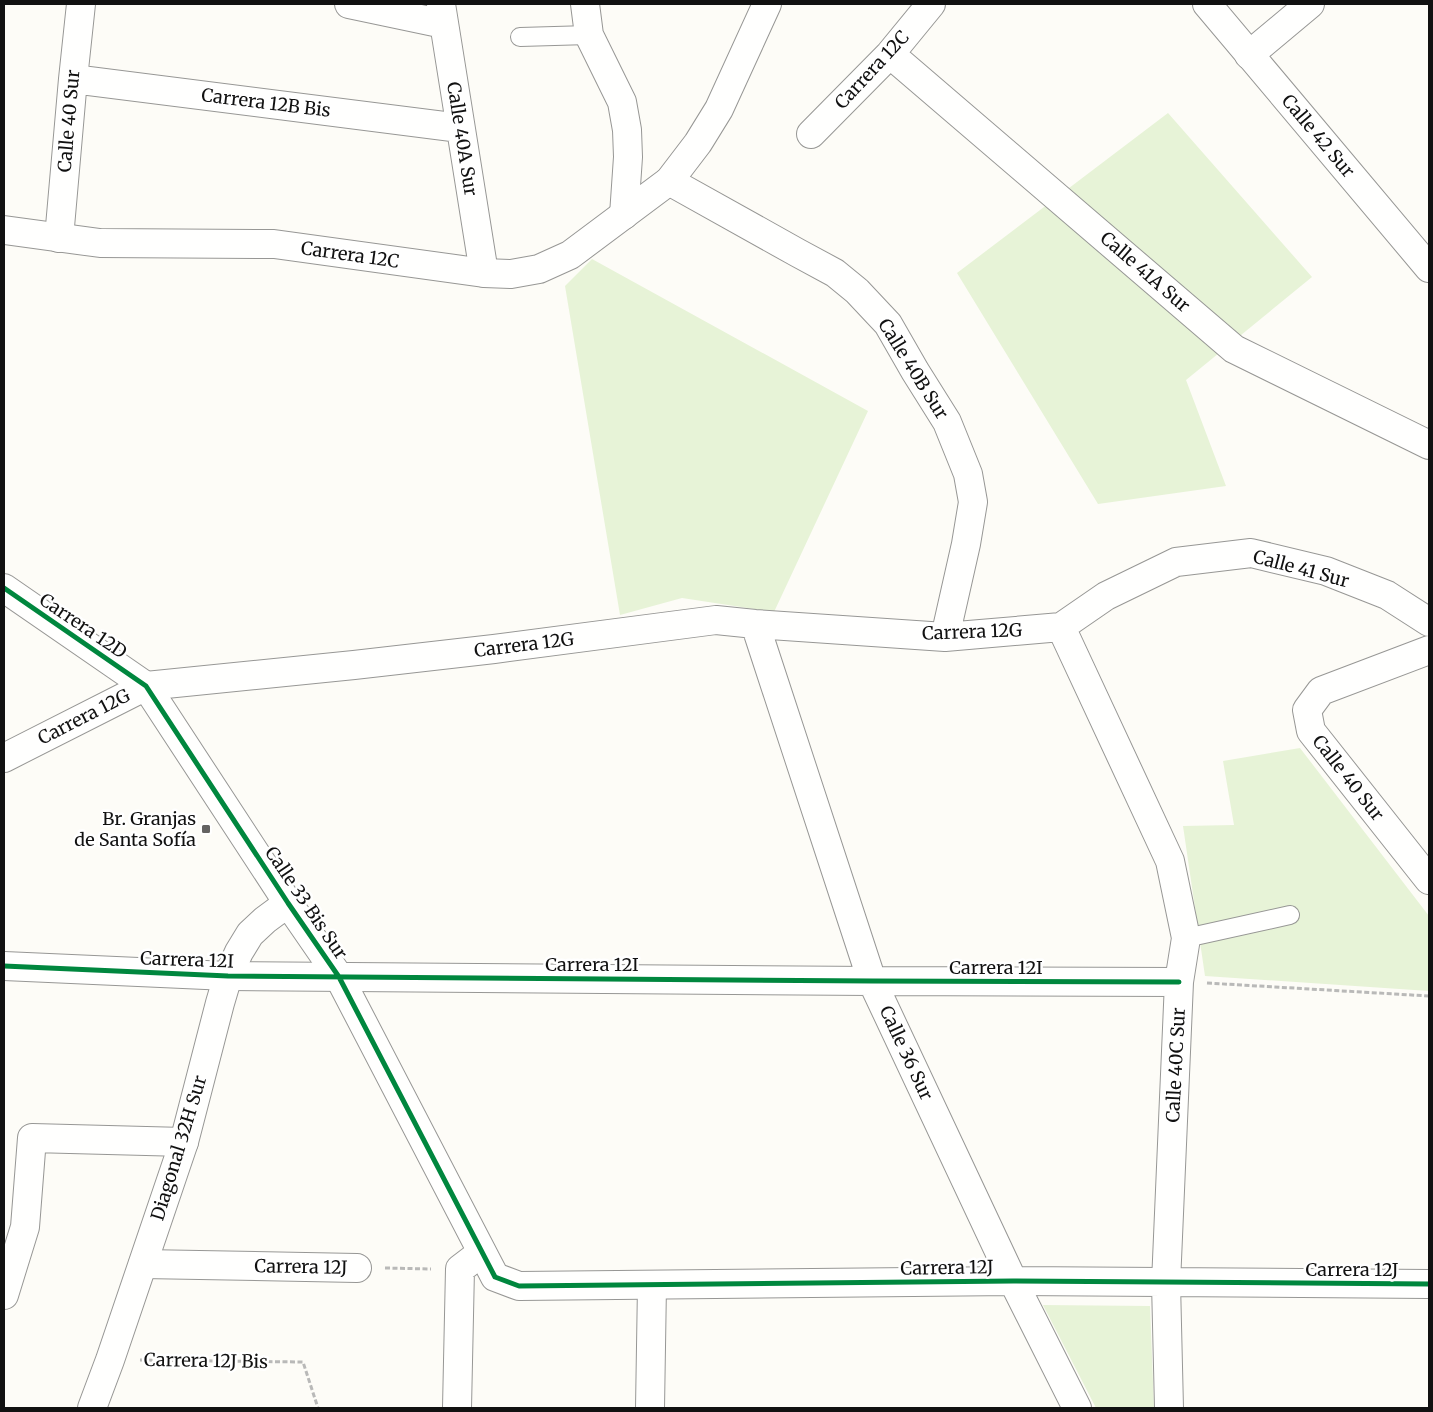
<svg xmlns="http://www.w3.org/2000/svg" width="1433" height="1412" font-family="Merriweather,serif">
<rect width="100%" height="100%" fill="#fdfcf7"/>
<!-- green -->
<path fill="#e7f3d7" d="M1168,113l144,164 -126,103 40,106 -128,18 -141,-231z
M592,259l276,152 -94,201 -92,-14 -62,17 -55,-329z
M1300,748l129,168v75l-224,-15 -22,-150 51,-1 -11,-64z
M1043,1305l107,1 4,102h-58z"/>
<g fill="none" stroke-linecap="round" stroke-linejoin="round">
<!-- service casing -->
<g stroke="#979795" stroke-width="20">
<path id="service" d="M520,37l69,-2
M1186,938l104,-23"/>
</g>
<!-- minor casing -->
<g stroke="#979795" stroke-width="30">
<path id="minor" d="M349,4l95,20
M441,4l43,269
M585,4l4,31 33,67 5,28 1,27 -4,58
M890,54l344,295 195,96
M1249,55l61,-51
M73,79l387,49
M811,134l79,-80 41,-50
M669,181l129,72 37,20 22,18 31,33 27,47 32,51 21,52 5,28 -7,42 -21,93
M59,238l14,-159 8,-75
M755,624l117,357 141,300 416,3
M1061,627l109,234 16,77 -7,44 -13,301 3,125
M1061,627l45,-31 70,-34 75,-9 75,18 61,24 42,27
M1429,650l-108,41 -14,19 4,21 118,149
M4,758l142,-72 208,-21 140,-16 222,-29 39,4 190,13 116,-10
M4,966l224,10 644,5 307,1
M143,1264l214,4
M4,1295l21,-68 7,-89 152,4
M457,1408l3,-139 21,-16
M650,1408l2,-123"/>
</g>
<!-- tertiary casing -->
<g stroke="#979795" stroke-width="30">
<path id="tertiary" d="M1207,4l222,264
M4,230l96,13 174,1 210,29 27,1 28,-5 31,-14 99,-74 29,-38 21,-34 48,-105
M4,588l142,98 142,217 51,74 156,300 24,9 494,-5 64,127
M92,1408l18,-48 74,-218 36,-139 8,-27 11,-24 11,-18 15,-14 23,-17"/>
</g>
<!-- path -->
<path stroke="#b9b9b8" stroke-width="3" stroke-dasharray="5 2.5" stroke-linecap="butt" d="M1207,983l222,13
M385,1268l46,1
M140,1360l163,2 15,46"/>
<!-- service -->
<use href="#service" stroke="#fffffe" stroke-width="18"/>
<!-- minor -->
<use href="#minor" stroke="#fffffe" stroke-width="28"/>
<!-- tertiary -->
<use href="#tertiary" stroke="#fffffe" stroke-width="28"/>
<!-- cycleway casing -->
<g stroke="#fff" stroke-width="8">
<path id="cycleway" d="M4,588l142,98 142,217 51,74 156,300 24,9 494,-5 416,3
M4,966l224,10 644,5 307,1"/>
</g>
<!-- cycleway -->
<use href="#cycleway" stroke="#00873e" stroke-width="5"/>
</g>
<!-- markers -->
<rect fill="#646362" stroke="#fff" stroke-width="2" x="201" y="824" width="10" height="10" rx="2.5"/>
<g text-anchor="middle" stroke-width="5" stroke-linejoin="round" paint-order="stroke">
<!-- street labels -->
<g font-size="18" fill="#111" stroke="#fff">
<text transform="translate(872 70) rotate(-47)" y="6">Carrera 12C</text>
<text transform="translate(266 103) rotate(7)" y="6">Carrera 12B Bis</text>
<text transform="translate(69 121) rotate(-85)" y="6">Calle 40 Sur</text>
<text transform="translate(1318 136) rotate(50)" y="6">Calle 42 Sur</text>
<text transform="translate(462 139) rotate(81)" y="6">Calle 40A Sur</text>
<text transform="translate(350 255) rotate(8)" y="6">Carrera 12C</text>
<text transform="translate(1145 272) rotate(41)" y="6">Calle 41A Sur</text>
<text transform="translate(913 369) rotate(58)" y="6">Calle 40B Sur</text>
<text transform="translate(1301 569) rotate(15)" y="6">Calle 41 Sur</text>
<text transform="translate(83 626) rotate(34)" y="6">Carrera 12D</text>
<text transform="translate(972 632) rotate(-2)" y="6">Carrera 12G</text>
<text transform="translate(524 645) rotate(-7)" y="6">Carrera 12G</text>
<text transform="translate(84 717) rotate(-27)" y="6">Carrera 12G</text>
<text transform="translate(1348 778) rotate(52)" y="6">Calle 40 Sur</text>
<text transform="translate(306 903) rotate(56)" y="6">Calle 33 Bis Sur</text>
<text transform="translate(187 960) rotate(2)" y="6">Carrera 12I</text>
<text x="592" y="971">Carrera 12I</text>
<text x="996" y="974">Carrera 12I</text>
<text transform="translate(906 1053) rotate(65)" y="6">Calle 36 Sur</text>
<text transform="translate(1176 1065) rotate(-87)" y="6">Calle 40C Sur</text>
<text transform="translate(179 1148) rotate(-73)" y="6">Diagonal 32H Sur</text>
<text transform="translate(301 1267) rotate(1)" y="6">Carrera 12J</text>
<text transform="translate(947 1268) rotate(-1)" y="6">Carrera 12J</text>
<text x="1352" y="1276">Carrera 12J</text>
<text transform="translate(206 1361) rotate(1)" y="6">Carrera 12J Bis</text>
</g>
<!-- poi labels -->
<g font-size="18" fill="#111" stroke="#fff" text-anchor="end">
<text x="196" y="825">Br. Granjas<tspan x="196" dy="21">de Santa Sofía</tspan></text>
</g>
</g>
<!-- border -->
<rect width="1433" height="1412" fill="none" stroke="#111111" stroke-width="10"/>
</svg>
